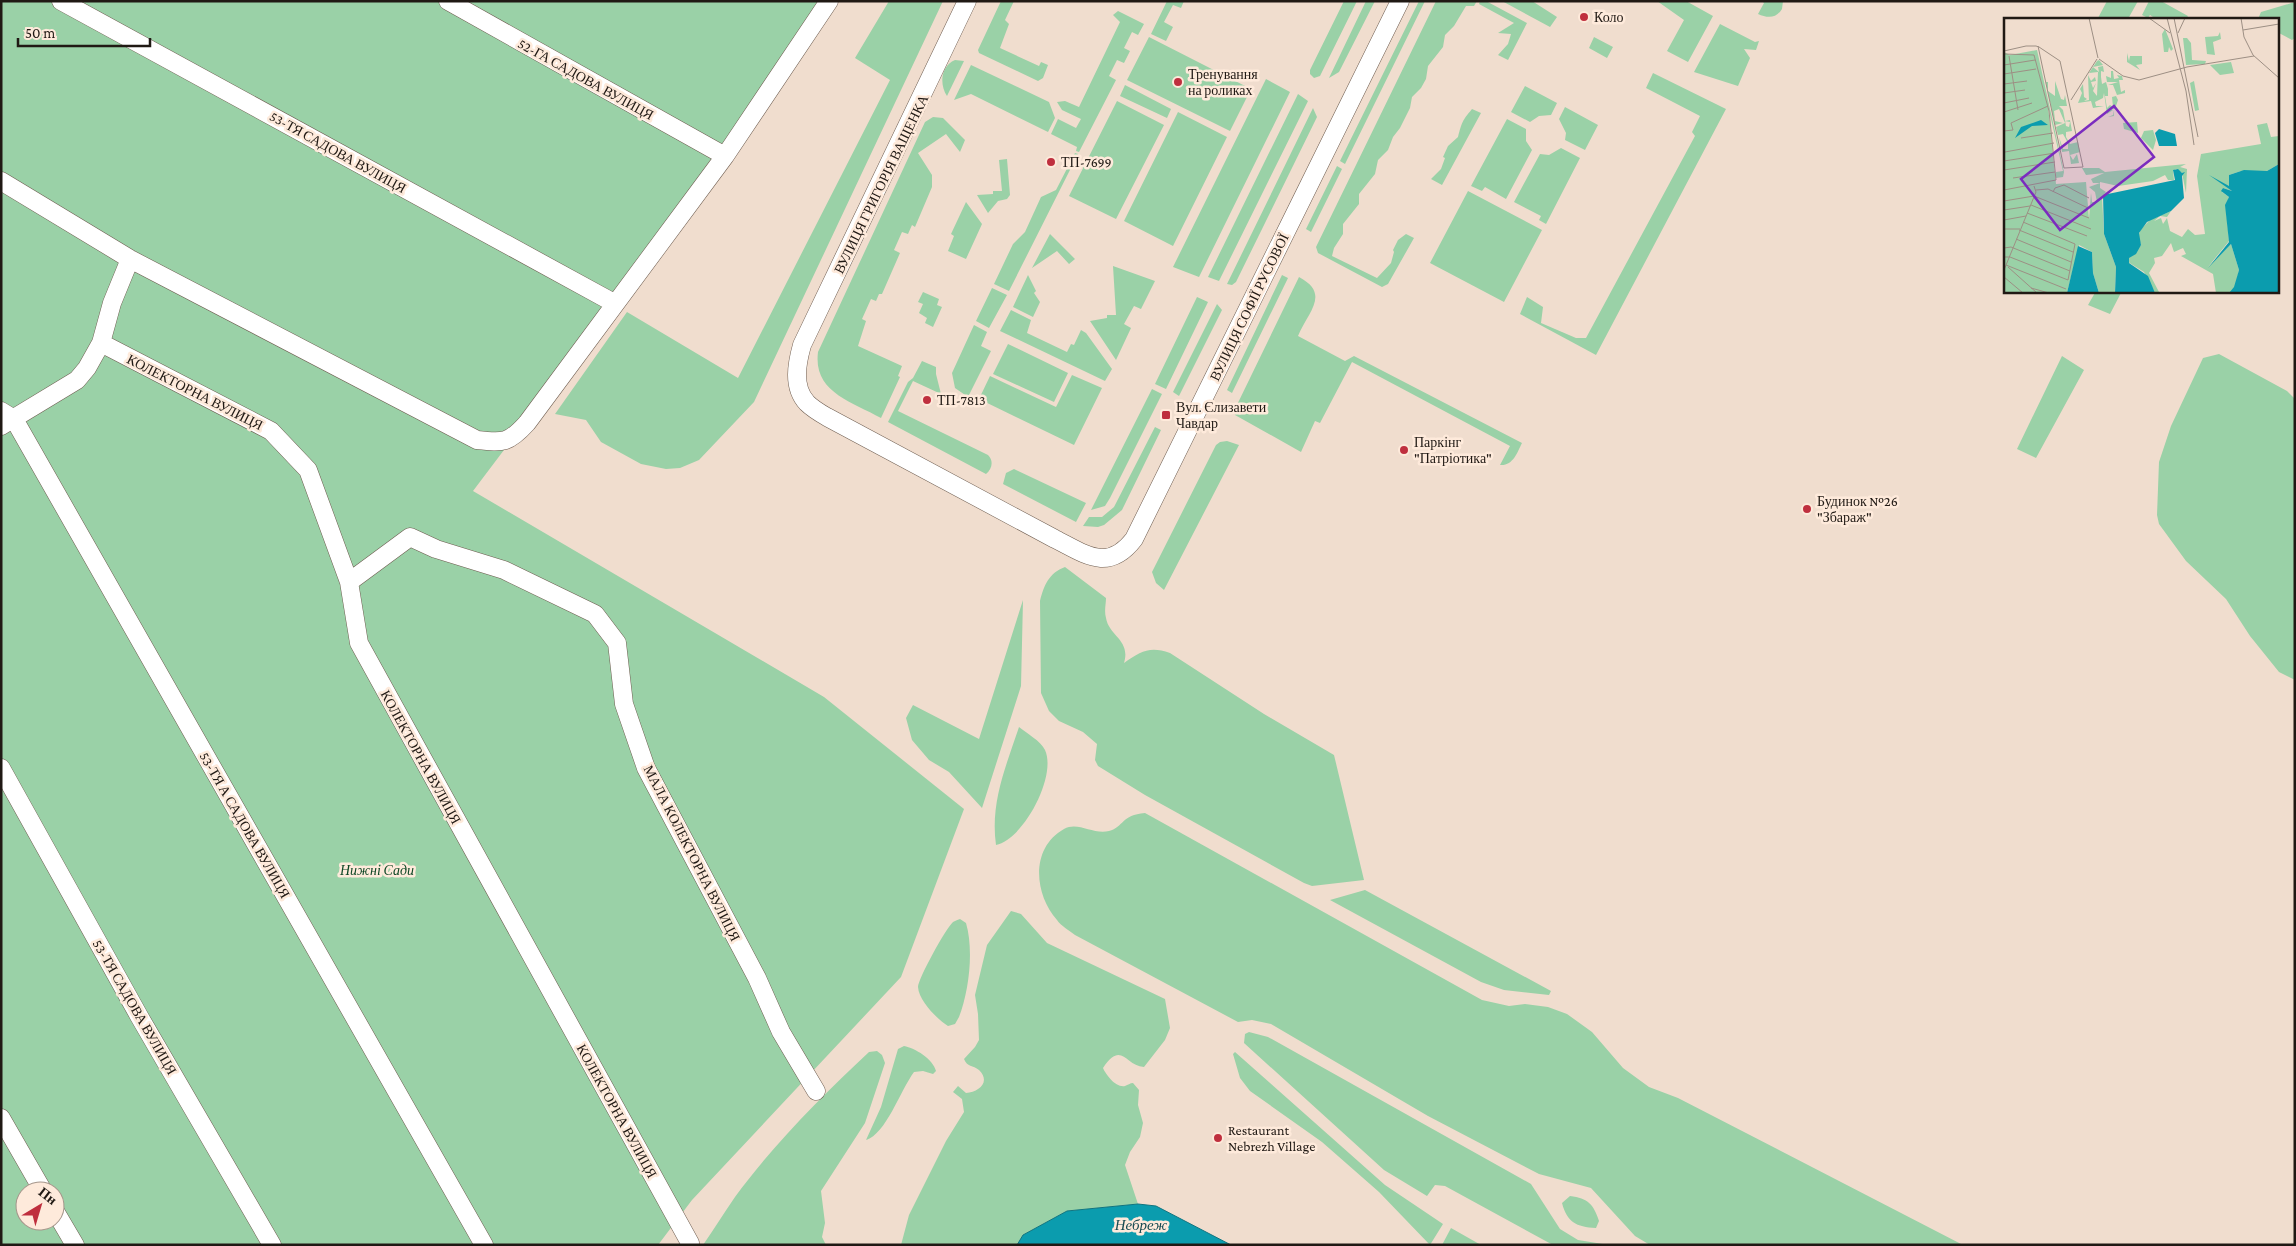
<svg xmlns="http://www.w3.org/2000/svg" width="2296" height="1246" font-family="'Crimson Pro',serif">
<rect width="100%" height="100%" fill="#f0ddce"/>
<!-- green -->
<path fill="#9ad1a7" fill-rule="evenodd" d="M1,1h825l-208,298 -145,192 351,206 140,112 -63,168 -209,223 -34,45h-657zM25,1191h30v30h-30z
M889,1h54l-189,401 -55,58 -19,8 -14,1 -25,-5 -40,-22 -15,-22 -31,-6 72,-102 111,66 152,-298 -35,-22z
M1001,1h13l-9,19 4,4 -9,24 39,18 2,-4 7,3 -5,13 -5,3 -59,-28 -1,-3z
M1167,1h17l-3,7 -8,-3 -9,17 9,5 -7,14 -15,-7z
M1344,1h13l-37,75 -6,2 -4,-4v-4z
M1366,1h9l-36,71 -10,6z
M1419,1h6l-80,163 -5,-3z
M1436,1h41l-3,5h-8l-12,20 -9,9 -2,12 -15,19 -2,13 -5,9 -9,9 -2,11 -10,20 -7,9 -5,13 -10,10 -3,14 -16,20v10l-16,20v10l-9,14 -2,8 45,22 14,-15 3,-11 -1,-2 5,-10 8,-6 8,4 -26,46 -6,3 -64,-34 -2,-6z
M1480,1h6l41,22 -19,37 -10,-5 10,-11 3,-10 -13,-1 16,-10 -35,-19z
M1502,1h30l25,16 -7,10z
M1657,1h29l27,15 -25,46 -21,-11 17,-31z
M1762,1h21l-1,8c-6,10 -15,9 -24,5l6,-11z
M2107,1h31l-10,18h-29l-1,-1z
M2149,1h12l27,15 -2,3h-30l-6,-4 -2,3 -6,-3z
M2295,2v36l-3,2 -15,-8v-13h-19l3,-7z
M1118,11l26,13 -6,11 -6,-3 -8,16 6,3 -6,12 -7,-3 -8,16 7,4 -37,72 -3,-1 1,-4 -26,-13 7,-15 18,9 5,-9 -19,-9 -5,-8 8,-1 14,6 41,-85 -7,-7z
M1720,24l35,18 4,-1 -3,9 -12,-1 6,9 -12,28 -44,-14z
M1149,37l102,52 -21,42 -103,-51z
M1594,37l19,10 -6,11 -18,-10z
M955,60l9,1 -17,35c-8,-12 -6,-30 8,-36z
M971,65l78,37 6,16 -7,14 -77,-38 -17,6z
M1653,73l73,36 -130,246 -76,-41 7,-17 16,10 -2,16 35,15h10l109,-202 -3,-4 8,-16 -54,-28z
M1266,79l24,13 -91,185 -26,-10z
M1125,85l46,24 -4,9 -47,-22z
M1525,86l32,17 -6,12 -12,1 -9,6 -19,-10z
M1298,94l10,7 -89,180 -11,-4z
M1117,101l47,24 -48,94 -47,-23z
M1565,107l33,18 -13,25 -20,-10 1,-7 -7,-14z
M1313,108l4,9 -81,165 -4,3 -5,-1z
M1472,109l9,4 -39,72 -11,-6 10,-10 4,-11 -2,-1 5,-11 10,-9c4,-15 4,-16 14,-28z
M1178,112l49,25 -54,109 -49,-25z
M933,117l10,1 22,22 -5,12 -14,-18 -28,19 14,22v12l-17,40 -3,-2 -4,9 -6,-2 -8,18 6,3 -18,41h-3l-3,7 -5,-2 -9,20 4,2 -8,25 44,20 -4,10 2,1 -19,41c-30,-17 -68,-26 -63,-66l107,-230z
M1507,119l19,10v12l6,9 -26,49 -21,-12 -3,4 -11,-5z
M1561,148l19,10 -34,66 -7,-4 2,-4 -27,-14 26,-48 9,1z
M1075,153l3,1 -69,137 -15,-7 19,-40 12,-12 16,-35 15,-7z
M1007,159l3,36 -3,4 -9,2 -10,12 -11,-18 16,-1v-3h9l-3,-31z
M1337,166l5,3 -31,63 -5,-3z
M1468,191l74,39 -38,72 -74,-39z
M966,202l16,22 -16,35 -18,-8 6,-15 -3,-2z
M1050,234l25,25 -6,5 -12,-13 -25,17z
M1113,266l42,15 -14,28 -7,-3 -10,18 7,4 -15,32 -26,-39 17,-3v-3h9z
M1028,275l8,16 -2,2 6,9 -7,15 -20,-10z
M1282,275l6,3 -56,115 -5,-3z
M1299,277c32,17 9,35 -1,59l47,25 9,-5 168,87c-5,10 -9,23 -22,22l10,-19 -158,-84 -32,61 -5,-2 -14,31 -66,-37 -1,-4z
M992,288l15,7 -18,33 -13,-7z
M2096,291h26l-12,23 -22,-9z
M923,292l16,7 -2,6 5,2 -9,20 -8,-4 2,-5 -8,-5 4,-9 -5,-2z
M1197,297l11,5 -42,87 -11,-5z
M1217,304l5,6 -43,86 -6,-4z
M1011,310l20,10 -4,13 40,19 4,-8 3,1 7,-15 5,3 26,36 -7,12 -105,-50z
M974,325l13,7 -6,14 10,5 -23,46 -13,-9 -3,-15z
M1008,344l60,29 -14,29 -61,-28z
M2219,354l68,37 8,8v281l-16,-8 -29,-36 -24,-37 -40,-38 -27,-37 -2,-9 2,-53 12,-36 32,-68z
M2062,356l22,14 -48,88 -19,-9z
M922,361l14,6v7l5,20 -28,-13 -15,30 90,44c6,6 4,14 -2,19l-98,-52 20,-40 5,-4z
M1072,375l30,13 -28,57 -95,-46 11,-23 66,31z
M1152,389l10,5 -52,104 -5,8 -14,4z
M1155,427l6,3 -39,80 -18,15 -6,2 -15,-1 6,-9h13l12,-10z
M1227,441l12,4 -75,145 -8,-7 -4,-11 64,-127 4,-3z
M1014,469l72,34 -10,19 -73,-38 3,-11z
M1065,567l41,31c0,6 -2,13 0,20 3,18 25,22 18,45 17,-12 26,-17 46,-10l94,61 70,41 30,125 -52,6 -8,-3 -159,-88 -47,-29 -3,-6 2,-16 -14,-12 -24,-11 -10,-10 -8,-18 -1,-92c4,-16 9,-28 25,-34z
M1023,600l-2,86 -39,122 -33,-36 -20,-12 -17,-20 -6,-22 7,-13 66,34z
M1019,727c7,6 22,14 26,23 12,26 -21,89 -49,95 -6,-42 10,-79 23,-118z
M1145,813l337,187 27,6 16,-2 23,3 19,7 25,18 31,36 26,19 29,11 285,147h-313l-15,-9 -44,-48 -52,-14 -111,-58 -157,-92 -19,-4 -14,2 -163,-87c-6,-5 -14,-9 -18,-15 -23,-26 -27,-72 7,-91 14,-8 29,6 45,2 15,-4 12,-16 36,-18z
M1365,890l186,101 -2,4 -45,-5 -23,-8 -151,-82z
M1011,911l10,3 26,29 118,56 5,29 -5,12 -21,27c-19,-1 -22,-27 -41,1 3,7 13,20 22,18 3,-1 5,-3 8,-3l6,7 -1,15 5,18 -3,14 -10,15 -5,13 13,39 -71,7 -44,24 -6,10h-116l8,-30 37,-74 18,-29 -2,-13 -9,-7 5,-6 8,7c13,-1 25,-11 13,-23 -6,-5 -12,-3 -15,-11l11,-12 4,-7 -1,-26 -3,-19 12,-50z
M960,919l6,4c8,27 3,68 -7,94l-4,7 -7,2c-11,-7 -29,-25 -30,-39 0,-8 28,-59 35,-65 2,-1 4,-2 7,-3z
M1249,1032l19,5 263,147 29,45 18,11 31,5h-56l-108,-59 -10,-1 -8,11 -43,-26 -140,-127 1,-9z
M904,1046c11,2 29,13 32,25l-3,3 -10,-3 -9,1c-14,19 -28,62 -48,68l15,-33 17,-58z
M877,1051l5,4 3,8 -20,60 -44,68 4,32 -3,14 4,8h-123c11,-16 21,-32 32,-48 37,-51 88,-102 134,-145z
M1235,1052l150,133 58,39 -13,21 -51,-53 -57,-50 -72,-51 -10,-13 -7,-24z
M1570,1196c18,2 24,9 29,25l-3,7c-20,-1 -29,-6 -34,-25z
M1451,1228l30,17h-39z"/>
<!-- water -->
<path fill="#0b9cae" stroke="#117580" d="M1138,1204l18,2 75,39h-214l6,-10 44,-24z"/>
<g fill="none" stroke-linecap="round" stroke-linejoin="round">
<!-- minor casing -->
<g stroke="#6e5d50" stroke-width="19">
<path id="minor" d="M61,1l553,302
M448,1l277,155
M967,1l-165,344c-5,18 -10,42 5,58 5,5 13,10 20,14l228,122c30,15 53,34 79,0l266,-538
M1,181l129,78 347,181c27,3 32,3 50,-17l198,-267 104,-155
M101,343l170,88 37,39 41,112 10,61 331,600
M1,411l13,8 470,826
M1,426l76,-46 10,-12 14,-25 11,-40 18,-44
M349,582l61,-45 26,12 68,21 91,44 22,29 7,61 22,64 111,210 24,54 35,59
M1,768l138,248 133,229
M1,1118l42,73
M55,1211l20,34"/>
</g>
<!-- minor -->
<use href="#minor" stroke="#fff" stroke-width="18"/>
</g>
<!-- markers -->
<g fill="#bf2f3e" stroke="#feeadb" stroke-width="2">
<circle cx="1584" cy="17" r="5"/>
<circle cx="1178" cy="82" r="5"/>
<circle cx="1051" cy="162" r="5"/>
<circle cx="927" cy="400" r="5"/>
<rect x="1161" y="410" width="10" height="10" rx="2.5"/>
<circle cx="1404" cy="450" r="5"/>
<circle cx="1807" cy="509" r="5"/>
<circle cx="1218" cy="1138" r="5"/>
</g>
<g text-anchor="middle" stroke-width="5" stroke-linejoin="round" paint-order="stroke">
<!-- poi labels -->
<g font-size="14" fill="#201914" stroke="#feeadb" text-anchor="start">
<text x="1594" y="22">Коло</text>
<text x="1188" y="79">Тренування<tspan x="1188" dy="16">на роликах</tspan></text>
<text x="1061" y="167">ТП-7699</text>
<text x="937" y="405">ТП-7813</text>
<text x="1176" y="412">Вул. Єлизавети<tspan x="1176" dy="16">Чавдар</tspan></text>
<text x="1414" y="447">Паркінг<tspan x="1414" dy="16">"Патріотика"</tspan></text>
<text x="1817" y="506">Будинок №26<tspan x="1817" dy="16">"Збараж"</tspan></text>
<text x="1228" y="1135">Restaurant<tspan x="1228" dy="16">Nebrezh Village</tspan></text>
</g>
<!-- street labels -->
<g font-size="14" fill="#201914" stroke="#feeadb">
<text transform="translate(586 79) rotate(29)" y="5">52-ГА САДОВА ВУЛИЦЯ</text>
<text transform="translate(338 152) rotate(29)" y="5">53-ТЯ САДОВА ВУЛИЦЯ</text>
<text transform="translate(881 184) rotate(-64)" y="5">ВУЛИЦЯ ГРИГОРІЯ ВАЩЕНКА</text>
<text transform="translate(1249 307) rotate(-64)" y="5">ВУЛИЦЯ СОФІЇ РУСОВОЇ</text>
<text transform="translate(195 392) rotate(27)" y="5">КОЛЕКТОРНА ВУЛИЦЯ</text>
<text transform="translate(421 757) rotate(61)" y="5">КОЛЕКТОРНА ВУЛИЦЯ</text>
<text transform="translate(245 825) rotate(60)" y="5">53-ТЯ А САДОВА ВУЛИЦЯ</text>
<text transform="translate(692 853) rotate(63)" y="5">МАЛА КОЛЕКТОРНА ВУЛИЦЯ</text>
<text transform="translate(135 1007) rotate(60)" y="5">53-ТЯ САДОВА ВУЛИЦЯ</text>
<text transform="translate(617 1111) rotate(61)" y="5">КОЛЕКТОРНА ВУЛИЦЯ</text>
</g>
<!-- park labels -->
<g font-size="14" font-style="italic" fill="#0d4624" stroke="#feeadb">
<text x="377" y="875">Нижні Сади</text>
</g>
<!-- water labels -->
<g font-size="15" font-style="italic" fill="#154951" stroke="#feeadb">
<text x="1141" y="1230">Небреж</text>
</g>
</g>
<!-- overview -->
<g transform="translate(2004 18)">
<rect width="275" height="275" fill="#f0ddce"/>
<path d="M161,11l8,20 -2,2 -2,-4 -1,5h-4l-2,-18zM216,14l1,7 -8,3 2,13 -8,-1 -2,-17 13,-1zM179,20h4l4,5 1,17 14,1 -1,3 -19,1zM33,32l27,122 -1,5 -7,1v-6l7,-1 -15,-65 8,78 30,-2 3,37 2,-26 1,9h5l-2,-10 -6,-5 11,-4h-7l-2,-4 13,-6 -18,2 -4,-7h17l6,4 81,-8 -6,3 7,2 -1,24 -4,-20 -6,-4 -3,2 1,9h-6l-3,-5 -12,6 -35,5 -18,-4v6l6,4 -4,5 2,37 12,33 -1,26h-16l-6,-20 -1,-21 -13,-7 -12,48h-63v-241l6,3zM123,35l2,8 1,-5h12v8l-6,1 4,5 -13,-8zM95,42l4,5 -10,2 6,5 -1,-5 5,-1 1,6 -3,-1v6l1,7 4,-2 2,7v7h-3l2,12 3,-3 3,2 -1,-10 4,-1 2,4 -3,9h-4l2,1 1,6 -6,1 5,-2v-5l-6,4 -3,-21 -1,5 -8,4 1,4h8l-11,2 -2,-7 -13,2 4,-10 -2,-4 3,-5 1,13 3,2 -3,2 5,-1 -1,-25 3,6 4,-4 1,4 -5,1 2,6 3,-5 -3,8 4,5 1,-24 -9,1 8,-12zM227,44l3,11 -14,2 -10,-10zM107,53h2l1,8 5,-1 -2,-3 5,1 1,4h-4l2,12 4,-2v3l-8,2 -4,-10h-5l10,-3h-11l-1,-6 5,2zM51,63l6,18 3,1 1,-5 2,11h-8l4,4 3,16 3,1 1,-5 -5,-1 5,-1 2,11 -6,1v5l4,7 8,-2 2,10 -10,3 3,5 4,-6 2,9 -8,1 -2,-13 -7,1 -3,-15 4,12h5v-6l-5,-9 -5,1 -2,-8 9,-4 -6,-14 -5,2 1,10 8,2 -8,2 -9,-42v-1h5h-3v9l7,5zM190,63l5,29 -4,1 -5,-28zM133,104l1,11 -14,-4 -1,-6zM263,105l4,14 8,-1v28l-12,7h-26l-12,4v11h-3l6,5 -9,-3 -1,4 7,5 -3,11 3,33 -21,26 23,-23 8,26 -5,23h-18l-3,-19 -32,-18 5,-2 -3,-6 -9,4 -3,-9 -9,13 -8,2 1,5 -6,10 10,19 18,1h-22l-11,-21 -16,-10 1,-5 12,-12 -3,-9 3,-7 9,-9 21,-9 -4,6 -7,-1 -6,5 7,-3 2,6 4,-6 3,13 12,6 6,-8 7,6 10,-1 -8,-58 4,-22 60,-10 -4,-19zM149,112l3,10 -3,10 -12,-12 3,-7z" fill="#9ad1a7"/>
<path d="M37,102l7,5 -16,1 -17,12 6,-11zM155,111l16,5 2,12h-18l-4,-13zM275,146v129h-50l5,-6 5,-17 -8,-26 -23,24 21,-26 -4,-37 4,-8 -8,-6 2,-3 9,3 -23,-16 20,11v-11l15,-5 23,1zM174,151l4,4 3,-1 -3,4 2,22 -13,13 -24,11 -8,11 2,12 -5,9 -7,4v5l19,13 7,17h-40l1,-26 -12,-33 -1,-39 72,-15 -2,-10zM74,228l14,6 1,21 6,20h-32z" fill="#0b9cae"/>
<path fill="none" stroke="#9d8f84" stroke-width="1" d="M85,0l9,40M145,0l21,15M163,0l19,73 8,54M170,0l24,119M237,0l3,19 9,18 26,23M239,12l36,-6M174,15l7,-15M0,33l22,-5h10l3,1 21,14 23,106 -19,1 -26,-122M0,36l30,1 15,56 7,69 -52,10M5,38l9,54M95,41l24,17 16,4 48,-13 67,-11M0,47l31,-5M0,56l32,-5M0,66l23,-3M0,75l21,-3M67,82l26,-41M0,85l25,-5M0,94l28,-9M0,113l9,-1 -2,-7 37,-17M17,120l32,-5M1,134l49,-9M0,143l51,-8M0,152l51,-8M9,160l42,-6M32,172l12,-1 40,19M49,174l2,-4 9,-3 25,13M0,183l30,-5 55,22M27,187l60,24M0,192l26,-4M23,195l60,23M0,202l22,-4M0,211h16M15,212l54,22M12,221l55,23M0,230l7,-1 59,24M0,239h6l58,23 7,-36 -52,-22M2,247l60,24M4,249l29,26M0,252l32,-78 -2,-6M0,259l19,16M27,270l18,5"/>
<path fill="#7b2cbf" fill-opacity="0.15" stroke="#7b2cbf" stroke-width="2.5" d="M110,88l40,51 -94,73 -39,-51z"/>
<rect width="275" height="275" fill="none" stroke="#201914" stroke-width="2.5"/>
</g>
<!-- border -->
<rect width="2296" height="1246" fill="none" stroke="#201914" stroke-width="5"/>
<!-- north arrow -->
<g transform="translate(40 1206) rotate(38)"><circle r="24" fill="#feeadb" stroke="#a5968b"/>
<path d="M0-4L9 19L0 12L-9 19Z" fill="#bf2f3e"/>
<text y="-8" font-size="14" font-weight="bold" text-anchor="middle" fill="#201914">Пн</text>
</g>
<!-- scale -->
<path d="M18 38v8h132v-8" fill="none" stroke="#201914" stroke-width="2.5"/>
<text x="25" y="38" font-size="15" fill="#201914" stroke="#feeadb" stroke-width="4" paint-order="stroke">50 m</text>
</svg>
